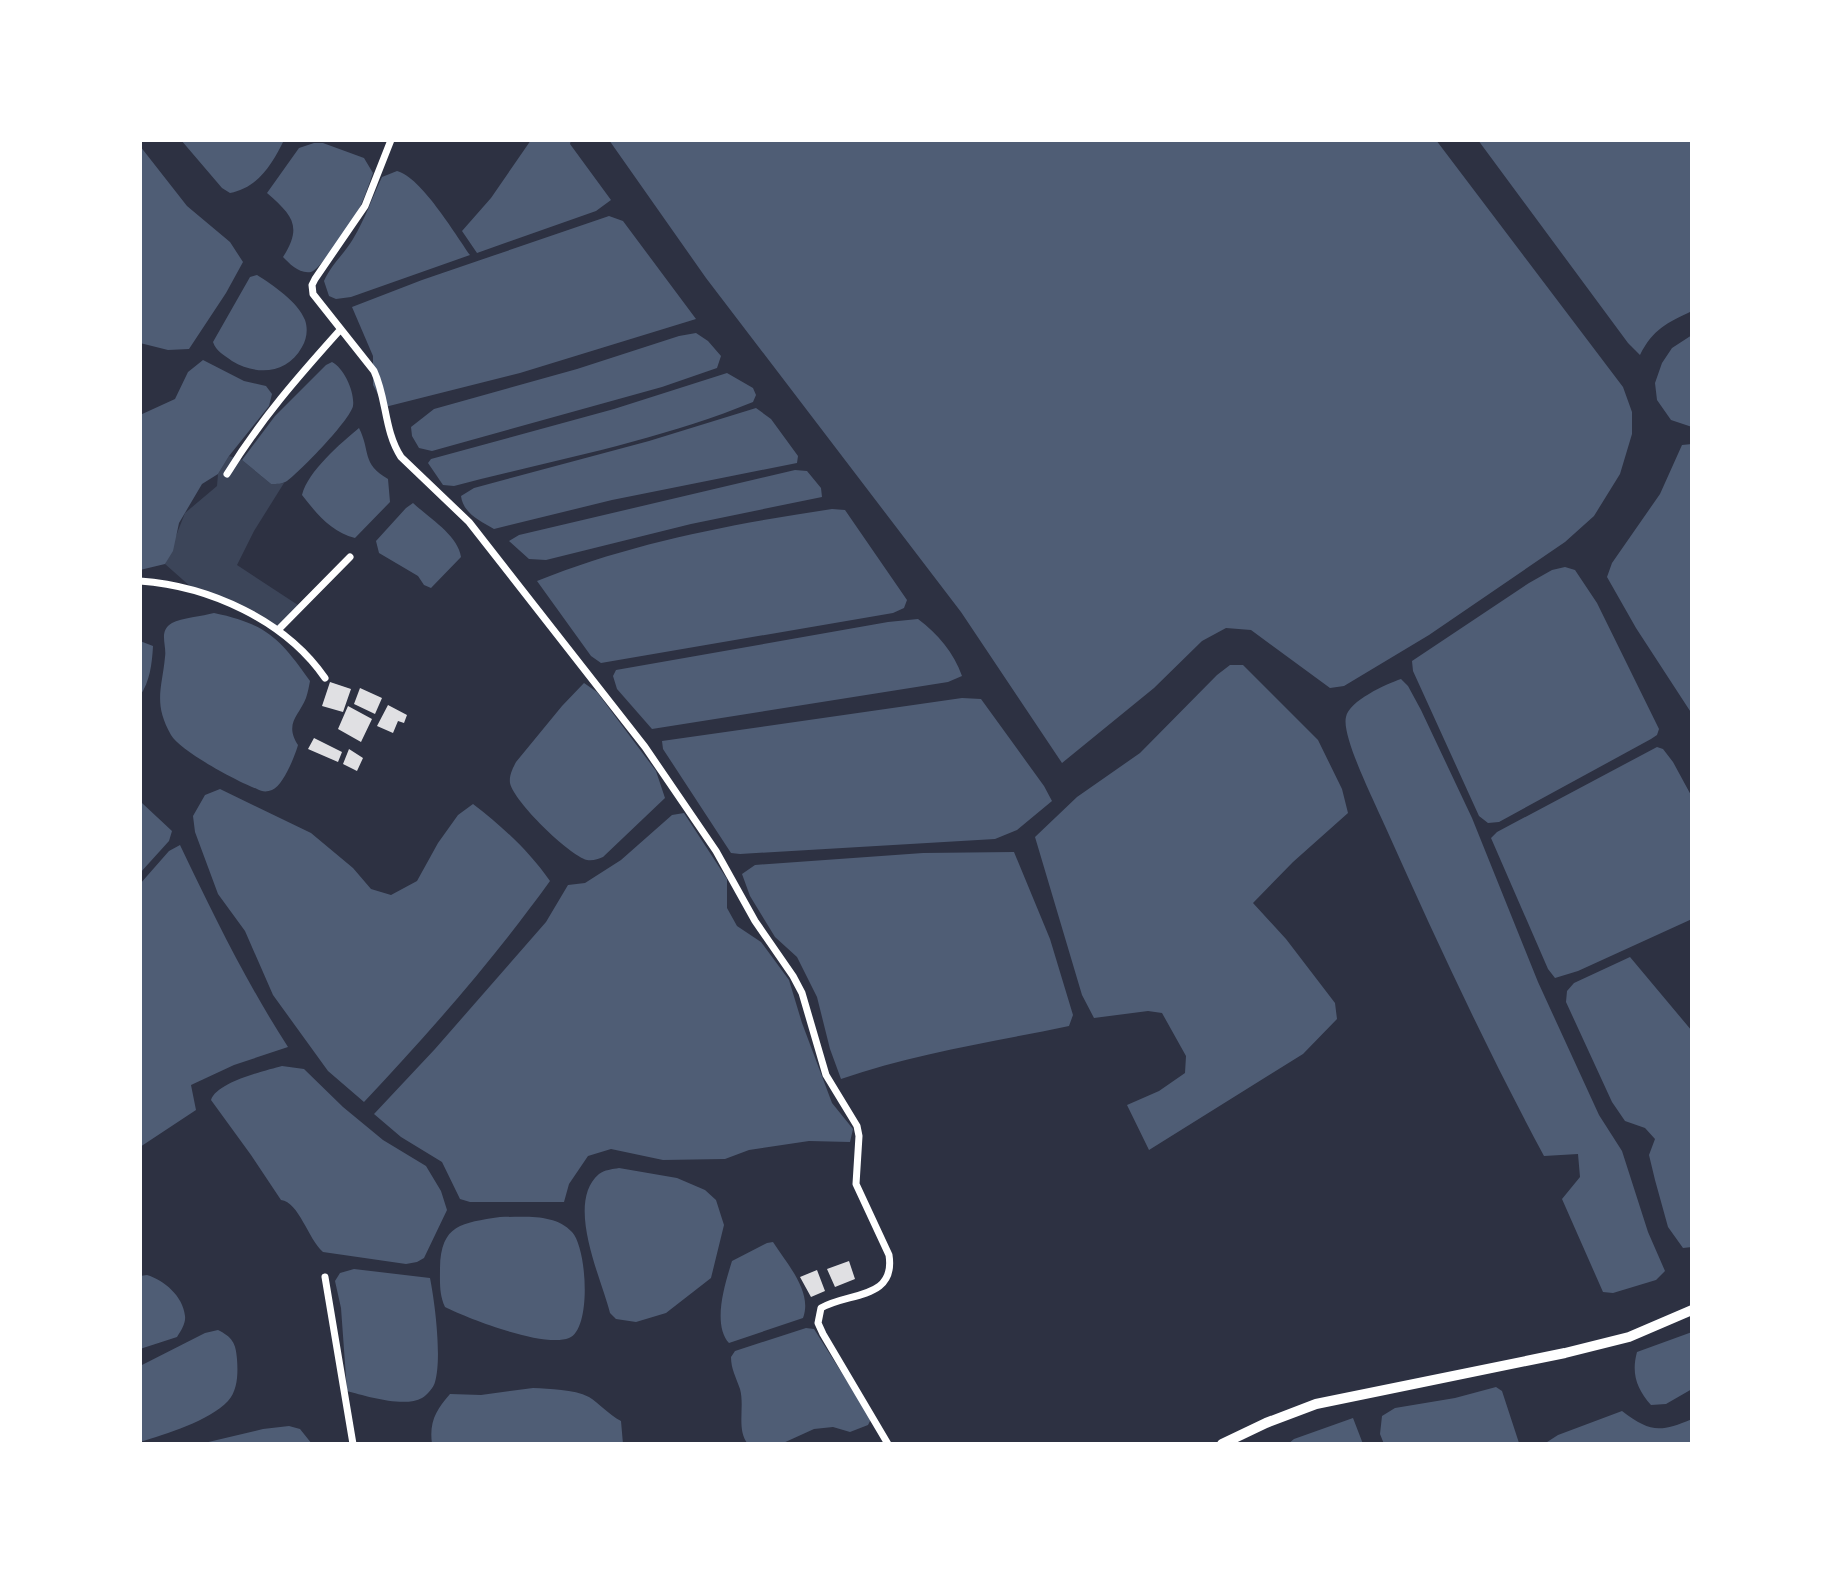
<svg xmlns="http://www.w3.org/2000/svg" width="1832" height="1584" font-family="'Space Grotesk',sans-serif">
<rect width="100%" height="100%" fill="#2d3142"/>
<!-- green -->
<path fill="#3c4559" d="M229,456l13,4 29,24 13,-1 -30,48 -17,34 64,42 -23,23 -87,-43 -26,-23 20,-51 32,-27 1,-12z"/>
<!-- water -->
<path fill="#4f5d75" d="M181,140h103c-11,23 -26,48 -54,53l-8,-5z
M531,140h40l-1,4 41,56 -15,11 -119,42 -15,-22 29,-33z
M609,140h827l187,247 9,25v22l-12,40 -26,42 -29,26 -136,93 -85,51 -14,2 -79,-58 -25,-2 -24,13 -48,47 -92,75 -101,-151 -255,-334z
M1478,140h214v171c-25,12 -39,18 -52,44l-12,-12z
M314,143h9l41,15 9,15c-5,14 -10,29 -17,42 -6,10 -35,54 -45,57 -12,2 -21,-8 -28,-15 20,-31 9,-42 -16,-64l32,-45z
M140,146l47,60 43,36 13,20 -17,31 -37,56 -21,1 -28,-7z
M397,171c24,6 58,63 73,84l-119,42 -15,2 -7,-3 -5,-15c7,-16 20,-27 29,-42 12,-20 19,-41 29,-62z
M609,216l14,5 73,98 -176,54 -135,34 -12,-22v-29l-21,-49 70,-27z
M257,275c16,10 41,27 48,45 3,9 2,18 -3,27 -15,27 -45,29 -70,14 -8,-6 -16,-10 -19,-19l37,-65z
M696,333l12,8 13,15 -4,12 -55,19 -230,64 -13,-3 -7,-12 -1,-9 23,-18 143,-40 102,-33z
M1692,335v92l-21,-7 -14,-20 -2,-17 7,-20 10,-15z
M203,360l41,21 22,5 6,8 -3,12 -40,50 -11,18 -16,10 -23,39 -6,28 -8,13 -25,6v-155l35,-16 13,-27z
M332,362c12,6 23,30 21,44 -3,14 -52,65 -66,75 -5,3 -10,3 -16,3l-29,-24 33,-44 51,-51z
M727,373l26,15 3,7 -3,7c-95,39 -199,58 -299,84l-11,-1 -15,-22 3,-4 183,-50z
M756,408l15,11 27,37 -1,7 -185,37 -118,29c-14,-8 -31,-16 -33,-33l13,-8 175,-47z
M359,428c12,24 2,35 29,51l2,23 -35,36c-24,-6 -39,-25 -53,-43 6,-24 39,-52 57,-67z
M1692,444v270l-56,-86 -29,-51 5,-14 48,-69 22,-49z
M795,470l12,1 14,17 1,9 -131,27 -145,36 -17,-1 -20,-18 10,-6z
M413,503c16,15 45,32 48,54l-30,31 -7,-3 -6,-9 -39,-23 -3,-12 30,-33z
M832,509l13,1 62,90 -3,8 -11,5 -292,50 -10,-7 -54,-75c94,-38 195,-57 295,-72z
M1565,567l10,3 22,33 62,126 -2,6 -6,4 -152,83 -11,1 -9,-7 -66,-145 -1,-10 117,-78 23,-13z
M214,613c53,11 66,26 96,68 -1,5 -2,11 -4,17 -7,18 -22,25 -8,47 -3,11 -15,41 -26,45 -5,2 -10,2 -15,-1 -19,-7 -77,-38 -86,-54 -18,-32 -9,-46 -6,-78 2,-12 -7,-26 7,-34 9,-5 31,-7 42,-10z
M918,619c20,15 36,34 44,57l-14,6 -296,47 -35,-40 -4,-13 3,-6 272,-48z
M140,641l13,5c-1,18 -3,35 -13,50z
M1230,665h13l75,75 24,49 6,24 -55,49 -40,41 33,36 49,64 2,16 -34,35 -154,96 -22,-45 32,-14 26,-18 1,-17 -24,-43 -14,-2 -54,7 -12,-23 -47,-158 42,-40 63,-44 77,-78z
M1401,679l7,7 13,24 51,108 66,164 61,133 23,36 26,81 17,39 -9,9 -43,13 -10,-1 -41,-93 18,-22 -2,-23 -34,2c-58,-108 -109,-218 -159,-330 -9,-21 -44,-90 -39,-109 3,-16 40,-33 55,-38z
M584,683l13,9 59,79 9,27 -62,59c-5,2 -10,4 -16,3 -18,-5 -73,-58 -77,-77 -1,-8 3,-15 6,-21l46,-56z
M962,698l19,1 63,87 8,15 -35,29 -22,9 -255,15 -9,-1 -68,-104 -1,-8z
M1657,747l6,2 10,13 19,35v122l-114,52 -23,7 -7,-9 -57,-131 6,-6z
M220,789l91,44 42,35 18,21 20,6 26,-14 21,-38 20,-28 15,-11c30,23 56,47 77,77 -57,79 -120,151 -186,221l-36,-31 -55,-76 -28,-64 -27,-37 -23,-62 -2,-16 12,-21z
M142,803l30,28 -3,10 -29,32v-69z
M684,813l43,66v29l10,18 24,16 28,38 13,43 30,80 21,26 -3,13 -41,-1 -60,9 -24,9 -62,1 -52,-11 -23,7 -19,28 -5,18h-94l-10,-3 -18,-37 -41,-25 -27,-23 61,-65 111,-127 22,-37 17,-2 36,-23 51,-45z
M180,845c33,69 66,137 108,202l-54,18 -43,20 5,25 -56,37v-263l29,-33z
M1014,852l36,87 23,76 -4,11c-76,16 -154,27 -228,53l-11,-30 -13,-52 -20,-40 -22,-20 -25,-41 -8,-22 13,-9 168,-12z
M1630,957l62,74v216l-9,1 -15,-21 -13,-47 -6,-25 6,-16 -10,-11 -20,-7 -13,-19 -46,-100 1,-11 7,-8z
M282,1066l22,3 39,38 40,33 43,26 15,25 6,19 -23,48 -7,4 -11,2 -83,-12c-15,-13 -24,-50 -42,-52l-30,-45 -40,-55c6,-18 53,-29 71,-34z
M619,1168l58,10 28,12 11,10 8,25 -13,53 -45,35 -30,9 -20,-3 -6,-6c-9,-36 -45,-110 -11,-139 5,-4 14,-5 20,-6z
M500,1217c23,0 55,-4 72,15 15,16 20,97 -3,106 -25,10 -100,-19 -124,-31 -6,-13 -5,-25 -5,-39 1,-44 22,-45 60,-51z
M773,1242c14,22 40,50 30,76l-74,25c-17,-19 -4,-59 3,-82l35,-18z
M354,1269l76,9c5,25 12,80 5,104 -1,5 -8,13 -13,16 -17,10 -57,-2 -75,-7l-6,-83 -6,-27 5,-8z
M147,1275c17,5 36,21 38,41 1,7 -4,15 -8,21l-37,12v-73z
M806,1328l8,1 57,90 -3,6 -18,7 -17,-5 -19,2 -33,15h-33c-12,-14 -3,-37 -8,-55 -4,-12 -9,-20 -9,-32l4,-6z
M218,1330c14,7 18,13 19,29 1,14 1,31 -9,42 -19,20 -62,33 -88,41v-76l65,-33z
M1692,1332v57l-26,15 -15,1c-14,-16 -20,-31 -14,-53z
M1496,1387l6,4 17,52 -135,1 -4,-10 2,-18 13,-8 60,-10z
M533,1388c17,1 40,1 56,9 10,6 20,18 32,24l2,23h-191c-3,-22 4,-34 18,-50l31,1z
M1622,1411c28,21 37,22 70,8v25h-148l14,-9z
M1353,1418l10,26h-75l6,-5z
M289,1426l11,3 12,15h-112l63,-15z"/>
<!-- building -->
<path fill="#e0e0e3" d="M330,682l21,7 -8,23 -21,-6z
M360,688l22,10 -7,16 -21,-10z
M388,705l19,10 -3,8 -6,-2 -5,12 -16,-7z
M348,706l24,13 -11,23 -23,-13z
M314,738l28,14 -4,10 -30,-13z
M349,749l14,9 -6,13 -14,-7z
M849,1261l6,18 -20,8 -8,-18z
M817,1270l8,21 -14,6 -11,-20z"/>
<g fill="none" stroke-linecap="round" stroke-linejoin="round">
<!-- minor -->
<path stroke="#fff" stroke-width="7" d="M391,140l-26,66 -50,73 -3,6 1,9 61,77c13,28 10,60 27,86l68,65 176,225 71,104 39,70 38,55 9,17 24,82 31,51 2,10 -3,48 33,71c7,45 -41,37 -68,53l-3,15 5,11 65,110
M227,474c34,-55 70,-96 113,-144
M140,581c69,5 145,39 185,97
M278,630l72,-73
M325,1277l28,167"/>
<!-- secondary -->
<path stroke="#fff" stroke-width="10" d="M1222,1444l44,-21 50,-19 249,-51 64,-16 63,-27"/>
</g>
<!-- border -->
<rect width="1832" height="1584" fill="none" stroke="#ffffff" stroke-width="284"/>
</svg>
